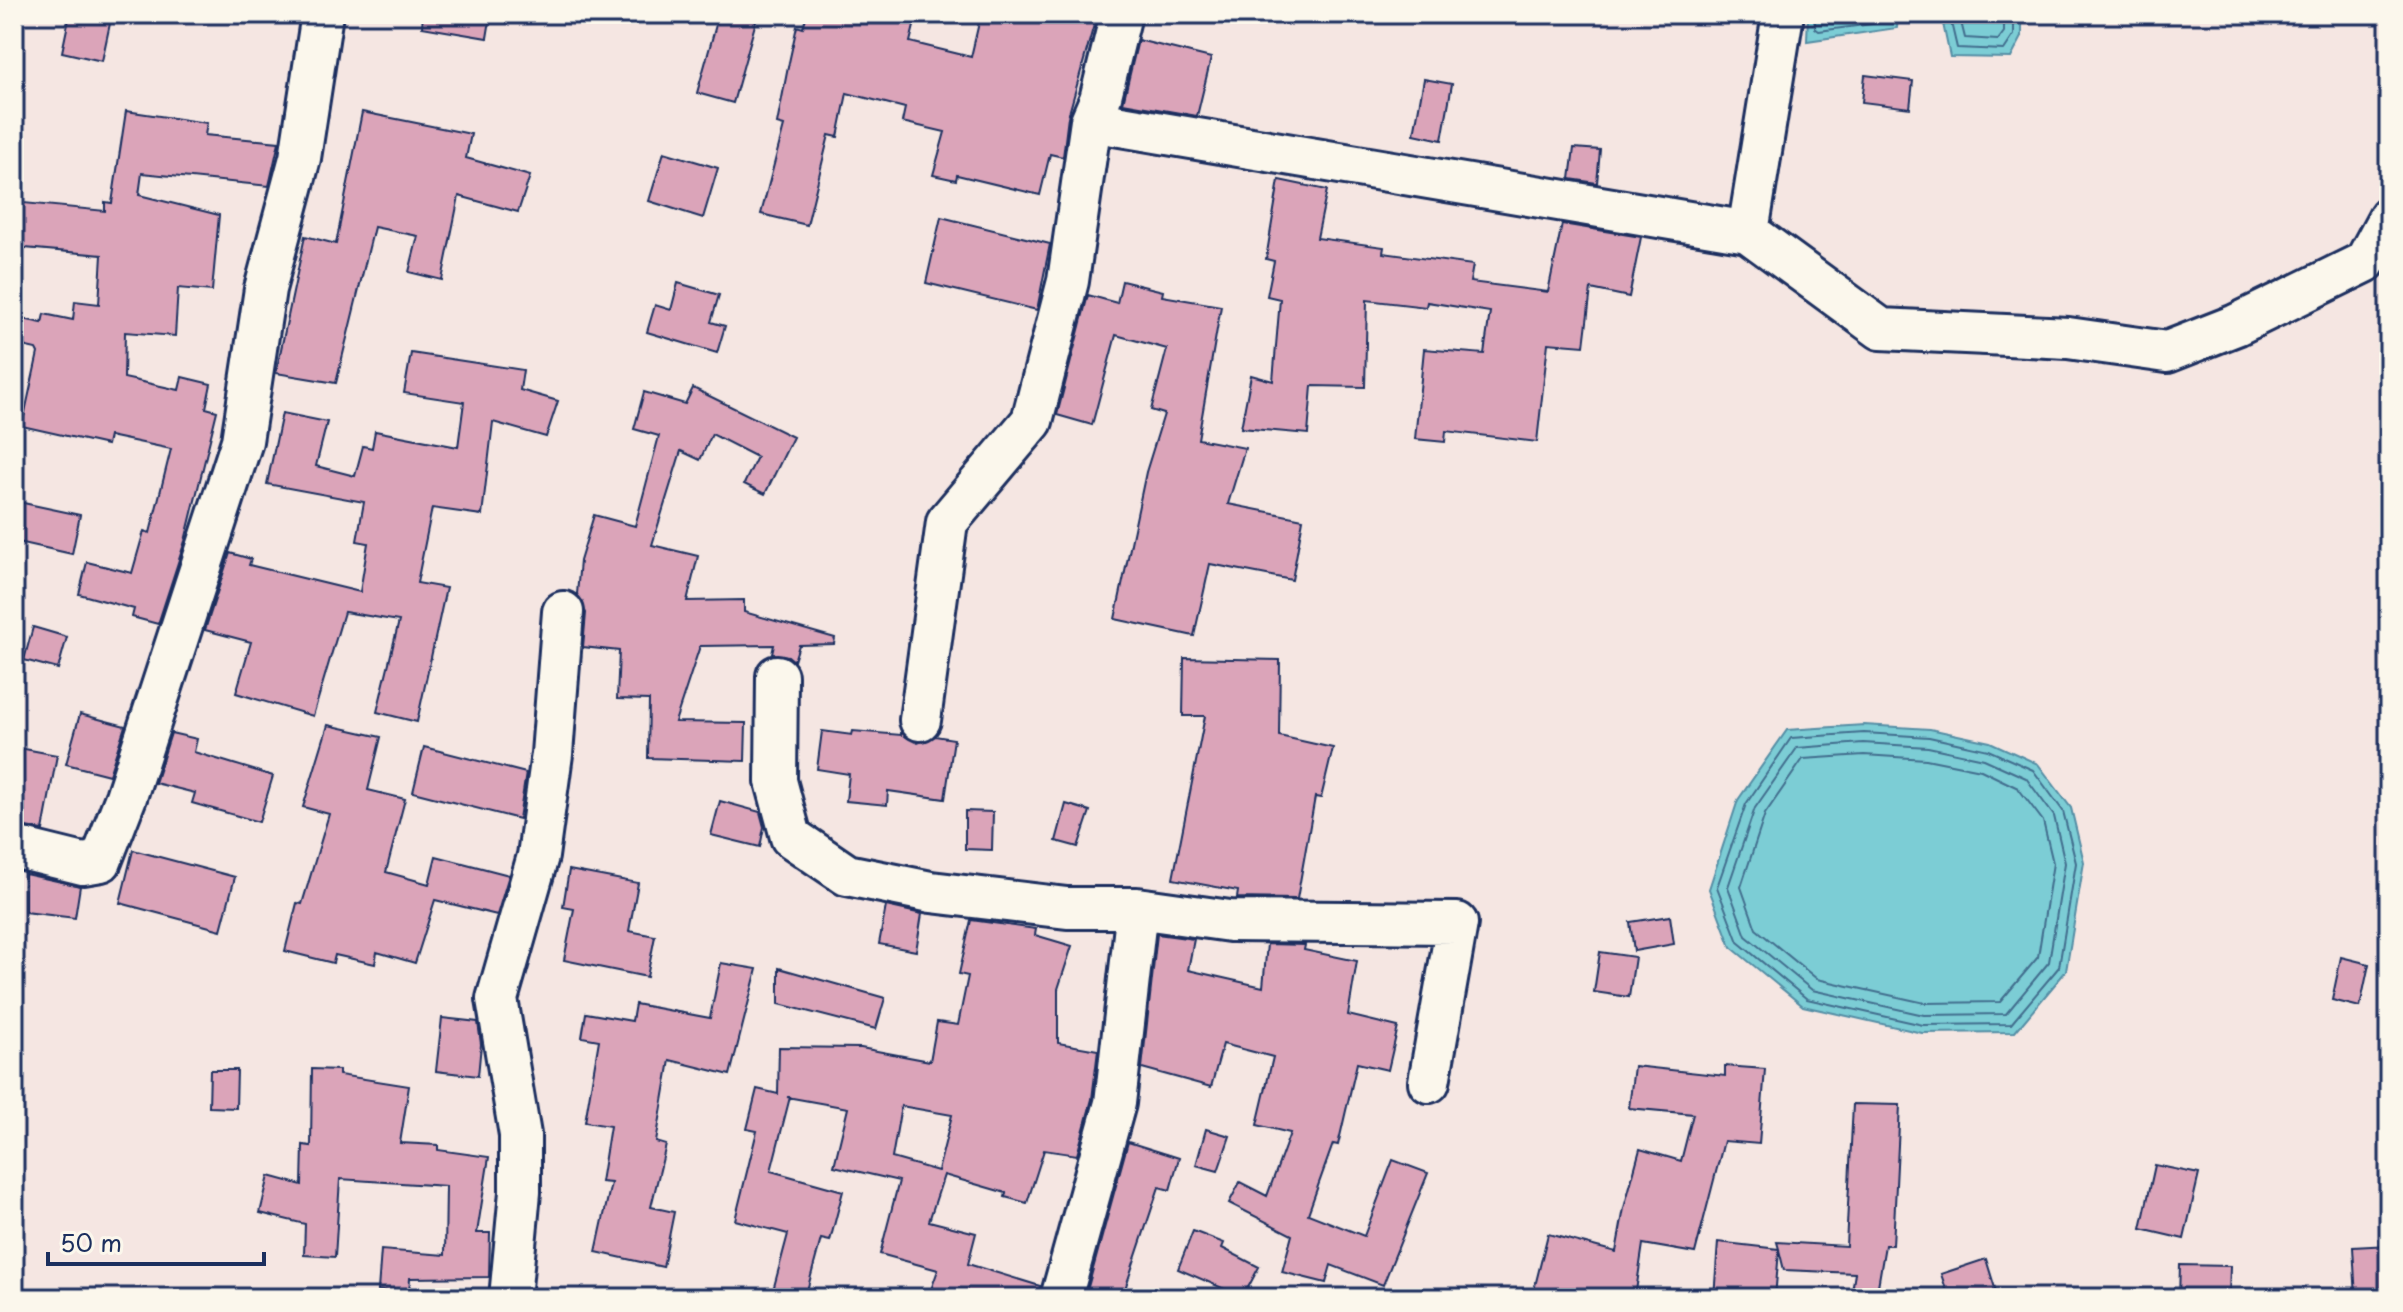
<svg xmlns="http://www.w3.org/2000/svg" width="2403" height="1312" font-family="'Playpen Sans',sans-serif">
<rect width="100%" height="100%" fill="#f5e6e2"/>
<filter id="ink" filterUnits="userSpaceOnUse"><feTurbulence type="fractalNoise" baseFrequency=".0125" numOctaves="2"/><feDisplacementMap in="SourceGraphic" scale="16" xChannelSelector="R" yChannelSelector="G"/><feConvolveMatrix kernelMatrix="1 2 1 2 8 2 1 2 1" color-interpolation-filters="sRGB"/></filter>
<g filter="url(#ink)">
<!-- water -->
<path fill="#7ccdd5" stroke="#558ea5" stroke-width="2" d="M1808,14h90l-1,14 -90,13z
M1941,14h81v23l-11,21 -61,-1z
M1864,725l66,4 60,13 48,22 33,44 13,54 -18,109 -51,61 -93,1 -119,-27 -72,-59 -22,-58 29,-89 49,-70z"/>
<g fill="none" stroke-linecap="round" stroke-linejoin="round">
<!-- shore -->
<path stroke="#426e8e" stroke-width="2" d="M1815,14v14l4,3 68,-9 3,-8
M1949,14l8,34 47,2 10,-15v-21
M1959,14l6,24 33,2 6,-8v-18
M1864,733l65,4 59,13 45,20 30,41 13,52 -17,104 -48,57 -88,1 -116,-26 -69,-57 -21,-55 29,-83 45,-66z
M1863,743l65,4 56,12 42,19 28,38 11,47 -16,99 -43,52 -82,1 -112,-25 -66,-54 -18,-49 27,-79 42,-60z
M1864,755l62,4 55,11 37,18 25,33 10,42 -15,94 -38,45 -75,1 -108,-24 -61,-50 -15,-42 24,-73 38,-55z"/>
</g>
<!-- building -->
<path fill="#dba4b9" stroke="#1b2f5e" stroke-width="2" fill-rule="evenodd" d="M70,14h42l-10,47 -40,-9z
M423,14h68l-4,24 -65,-11z
M719,14h39l-25,89 -36,-10z
M807,14h36l27,8 2,-8 17,4 1,-2 25,6 -5,20 61,15 10,-43h116l-29,103 -5,40 -13,-3 -10,41 -83,-20 -1,5 -23,-5 12,-43 -43,-10 3,-14 -58,-15 -9,44 -9,-2 -22,90 -46,-11 23,-88 -7,-2 11,-57 9,-41 6,2z
M1138,40l73,18 -14,58 -74,-13z
M1865,75l48,6 -3,27 -48,-6z
M1424,79l28,5 -10,56 -28,-6z
M126,111l81,12 -2,12 74,7 -10,44 -127,-13 -3,22 80,20 -7,76 -34,-3 -3,48 -50,-4 -1,46 55,12 3,-13 29,7 -5,24 11,3 -32,130 -27,83 -26,-7 2,-8 -55,-15 8,-32 45,11 12,-42 6,2 21,-84 -62,-13 -2,9 -85,-19 16,-73 -2,-4 -18,-4 5,-26 19,4 2,-9 29,6 2,-19 24,3 3,-49 -88,-8v-45l91,9v-9l7,1z
M362,112l109,22 -5,24 64,18 -12,36 -59,-16 -17,84 -33,-8 9,-36 -44,-9 -38,156 -60,-10 29,-137 31,8z
M1574,148l26,2 -3,33 -27,-4z
M664,152l54,16 -15,50 -54,-17z
M1279,180l48,10 -10,48 67,9 -1,6 90,12 -3,17 78,10 14,-68 79,13 -12,60 -38,-8 -7,57 -36,-3 -11,99 -91,-11 -1,11 -30,-3 9,-90 60,5 6,-42 -63,-10 -1,5 -59,-7 -2,87 -53,-1 -4,48 -67,-6 10,-53 22,6 7,-82 -13,-3 7,-35 -8,-2z
M941,217l109,27 -13,66 -111,-27z
M1122,281l41,10 -1,5 59,10 -23,133 47,9 -17,56 75,15 -11,61 -82,-16 -16,72 -79,-17 31,-147 18,-58 -13,-4 16,-61 -51,-14 -24,90 -35,-10 31,-120 29,8z
M678,283l41,12 -8,27 14,4 -8,27 -70,-21 8,-27 16,5z
M411,353l112,17 -3,20 38,11 -12,36 -53,-15 -11,93 -50,-7 -15,75 29,5 -29,134 -40,-10 22,-91 -55,-9 -31,104 -77,-23 15,-51 -46,-12 25,-77 21,6 -2,6 111,27 8,-49 -11,-2 7,-39 -97,-18 15,-71 45,9 -11,44 39,10 8,-30 9,2 3,-17 83,16 6,-45 -60,-9z
M693,388l100,49 -28,57 -21,-10 13,-27 -45,-23 -12,26 -19,-9 -29,94 46,11 -11,45 57,-1v12l91,26 -1,6 -35,1 -5,16 -6,-5 -16,-2 2,-9 -74,1 -25,76 71,1 -1,38 -97,-3 1,-58 -32,-1 2,-48 -36,-4 3,-34 -9,-19 3,-33 14,-46 41,11 24,-90 -25,-7 10,-37 41,12z
M14,501l66,14 -8,39 -58,-13z
M33,627l34,10 -9,32 -34,-9z
M1184,658l96,2 -1,76 54,12 -12,50 -6,-1 -18,102 -60,-1 1,-7 -65,-12 32,-163h-22z
M80,714l45,12 -16,49 -43,-11z
M328,725l53,12 -13,53 37,9 -19,73 43,12 7,-28 73,19 -12,40 -62,-15 -20,63 -38,-11 -2,12 -40,-9 -2,8 -48,-12 12,-48 5,1 27,-90 -26,-7z
M822,731l30,4 1,-4 48,4v-3l17,11 17,-7 19,3 -9,60 -57,-8 -1,14 -41,-4 3,-27 -32,-5z
M171,733l26,6 -3,13 79,24 -14,46 -67,-19 3,-10 -40,-10z
M14,747l43,8 -14,75 -29,-5z
M424,747l102,26 -7,46 -106,-27z
M720,801l40,11 4,15 -4,20 -49,-12z
M1066,804l24,7 -12,36 -22,-6z
M965,811l28,1 -1,38 -27,-1z
M133,850l102,27 -14,53 -101,-27z
M569,870l69,13 -9,48 26,5 -8,41 -83,-17 10,-51 -11,-2z
M25,874l55,12 -5,32 -50,-6z
M886,906l36,8 -6,37 -37,-7z
M1670,916l4,28 -40,7 -4,-29z
M971,920l65,9 -1,6 37,11 -14,43v54l40,7 -6,49 -15,56 -33,-5 -17,53 -22,-6 1,-4 -62,-18 -15,46 47,12 -8,31 72,22 -1,12h-111l10,-28 -58,-16 19,-73 -65,-15 14,-58 -61,-11h3l-19,74 72,20 -13,50 -9,-2 -16,59h-34l17,-64 -53,-14 22,-89 -10,-2 10,-40 21,5 1,-47 82,1 69,13 7,-39 21,3 10,-49 -9,-2zM901,1106l51,9 -14,56 -46,-13z
M1157,934l37,5 -6,31 75,17 4,-43 38,1 -1,5 53,11 -9,54 50,12 -10,43 -31,-7 -19,82 -5,-1 -25,70 56,22 29,-76 35,13 -45,112 -52,-20 -5,18 -44,-11 10,-37 -63,-32 11,-21 27,14 23,-63 -33,-8 16,-68 -50,-13 -12,43 -69,-19z
M1600,952l35,5 -6,40 -35,-5z
M2341,957l28,7 -9,43 -28,-7z
M721,963l36,6 -27,106 -60,-15 -14,82 10,3 -15,62 23,5 -11,55 -67,-15 15,-69 -10,-1 9,-56 -25,-4 14,-82 -17,-3 4,-24 46,8 3,-17 75,14z
M779,968l106,30 -9,31 -97,-25z
M442,1018l36,4 3,22 -3,32 -42,-5z
M1634,1066l91,10v-10l40,3 -6,75 -35,-3 -29,112 -52,-9 -8,54h-103l16,-64 68,18 8,-44 16,-59 41,12 12,-47 -64,-6z
M312,1069l27,1v5l70,11 -9,57 38,2v5l51,7 -12,76h13l-1,44 -79,1 -1,15 -31,-3 3,-40 64,5 1,-69 -106,-7 -5,78 -31,-2 1,-31 -45,-11 9,-37 33,9 1,-40 8,1z
M210,1070h27l-1,38 -27,-1z
M1853,1104l47,1 -7,140h-8l-9,53h-25l4,-25 -71,-3 -5,-20 -4,48h-61l4,-56 61,7 -2,-7 69,4z
M1206,1129l24,7 -12,35 -22,-6z
M1128,1142l51,16 -9,32 -11,-3 -37,111h-37z
M2155,1165l44,9 -15,65 -43,-10z
M1193,1231l31,12 -2,5 37,19 -16,30 -65,-28z
M2389,1245v53h-33l-3,-51z
M1986,1259l12,39h-49l-8,-24z
M2180,1265l50,1 -1,32h-50z"/>
<g fill="none" stroke-linecap="round" stroke-linejoin="round">
<!-- minor casing -->
<g stroke="#1b2f5e" stroke-width="46">
<path id="minor" d="M1091,121l657,111 35,-218
M1748,232l133,97 187,9 99,14 69,-27 129,-63 24,-45
M777,676l-1,105 15,56 56,38 84,17 136,16h70
M920,720l27,-198 85,-101 36,-140 23,-160 9,-21 21,-86
M14,847l69,17 18,-3 25,-64 116,-356 23,-152 35,-131 22,-144
M510,1298l10,-106v-57l-23,-136 41,-143 14,-102 11,-142
M1061,1298l54,-195 22,-195 93,13 227,2 -28,159"/>
</g>
<!-- minor -->
<use href="#minor" stroke="#fbf7ec" stroke-width="40"/>
</g>
</g>
<!-- margin -->
<rect width="2403" height="1312" fill="none" stroke="#fbf7ec" stroke-width="48"/>
<rect x="24" y="24" width="2355" height="1264" fill="none" stroke="#1b2f5e" stroke-width="3" filter="url(#ink)"/>
<!-- scale -->
<path d="M48 1252v12h216v-12" fill="none" stroke="#1b2f5e" stroke-width="4"/>
<text x="60" y="1252" font-size="24" fill="#1b2f5e" stroke="#fbf7ec" stroke-width="6" paint-order="stroke">50 m</text>
</svg>
